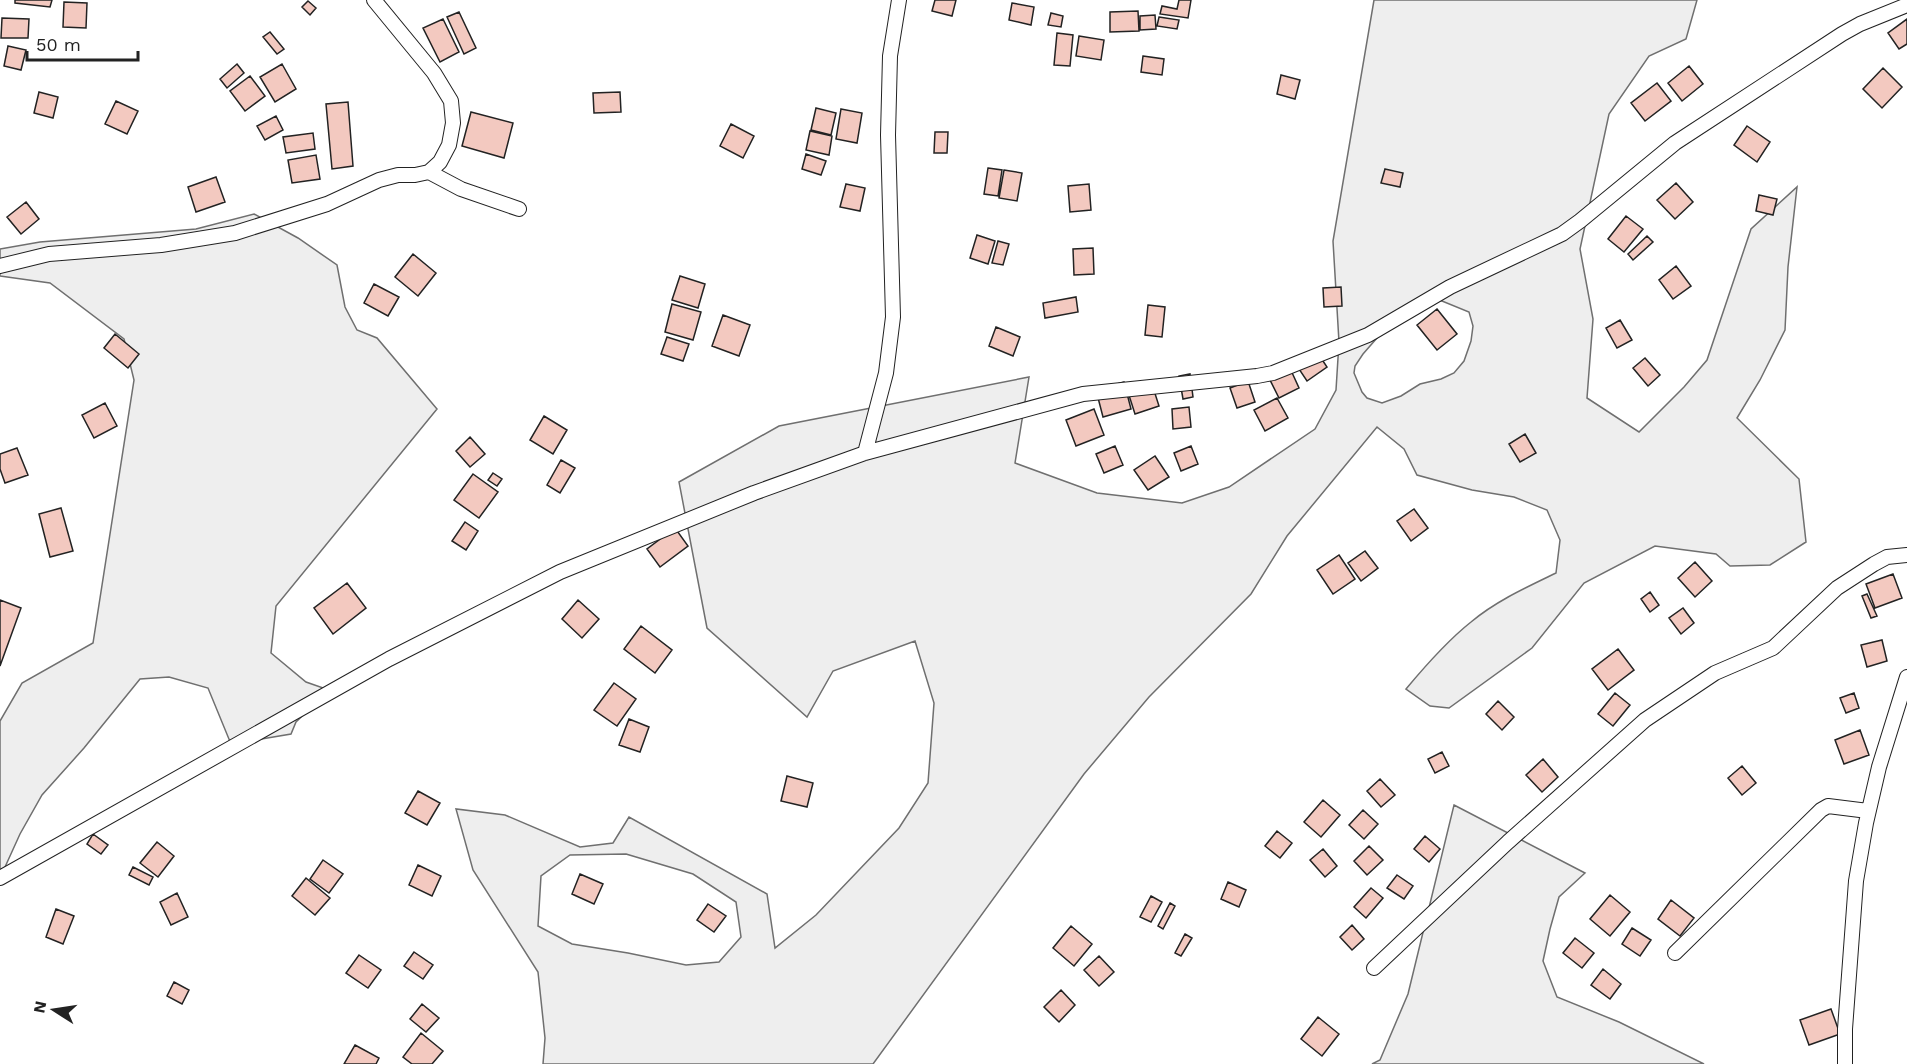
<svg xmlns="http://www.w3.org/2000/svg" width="1907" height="1064" font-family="'Work Sans',sans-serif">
<rect width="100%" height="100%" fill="#fff"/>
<!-- green -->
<path fill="#eee" stroke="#6f6f6f" stroke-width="1.5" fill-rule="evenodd" d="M1374,0h323l-11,39 -37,17 -40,58 -29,135 13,70 -6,79 52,34 45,-45 23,-27 44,-131 46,-42 -9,80 -3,63 -25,50 -23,38 62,61 7,63 -36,23 -40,1 -14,-12 -61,-8 -71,37 -52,65 -83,60 -19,-2 -24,-17c20,-24 41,-48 65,-67 25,-21 56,-35 85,-49l4,-33 -13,-30 -33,-13 -42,-7 -55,-15 -13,-26 -27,-22 -90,109 -36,58 -102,103 -65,77 -211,290h-330l2,-26 -7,-66 -65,-102 -17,-61 49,6 75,32 33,-4 16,-26 138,77 8,54 41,-33 83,-87 29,-45 6,-80 -19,-62 -82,30 -26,46 -100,-89 -28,-146 100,-56 250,-49 -14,86 82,30 85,10 47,-16 86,-58 21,-39 3,-48 -6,-101zM1429,298l13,3 27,11 4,14 -2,15 -7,20 -10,12 -13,6 -21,5 -19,12 -19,7 -15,-5 -5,-6 -8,-19 1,-7 8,-12 35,-40zM626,854l67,20 43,28 5,35 -22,25 -33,3 -58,-12 -56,-9 -34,-18 3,-50 29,-21z
M254,214l44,24 39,27 8,42 12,23 20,8 60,71 -161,197 -5,47 35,29 23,8 -33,32 -5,12 -60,10 -23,-56 -39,-11 -29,2 -56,69 -42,47 -22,39 -20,44v-157l22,-38 71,-40 41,-263 -10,-41 -74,-56 -50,-7v-27l40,-7 156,-13z
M1454,805l131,68 -26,24 -9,32 -7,32 14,36 62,25 85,42h-332l8,-4 28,-66z"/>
<!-- building -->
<path fill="#f3c9c0" stroke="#222" stroke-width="1.5" d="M15,0h37l-2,7 -35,-4z
M935,0h21l-4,16 -20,-5z
M1179,0h12l-3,18 -28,-4 2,-8 15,3z
M308,1l8,7 -6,7 -8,-8z
M64,2l23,1 -1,25 -23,-1z
M1012,3l22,4 -3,18 -22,-5z
M1138,11l1,20 -29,1v-20z
M459,12l17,36 -12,6 -17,-37z
M1051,13l12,3 -2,11 -13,-2z
M1155,15l1,14 -16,1v-14z
M1159,17l20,3 -2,9 -20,-3z
M2,18l27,1 -1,19h-27z
M443,19l16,33 -19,10 -17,-34z
M1907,19v25l-8,5 -11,-16z
M270,32l14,17 -7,5 -14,-17z
M1057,33l16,2 -3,31 -16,-1z
M1079,36l25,4 -3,20 -25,-4z
M8,46l18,4 -5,20 -17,-4z
M1143,56l21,3 -2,16 -21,-3z
M237,64l7,9 -17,15 -7,-9z
M282,64l14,25 -21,13 -15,-25z
M1689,66l14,18 -21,17 -14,-18z
M1883,68l19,19 -20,21 -19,-19z
M1281,75l19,5 -5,19 -18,-5z
M250,76l15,20 -20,15 -15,-20z
M1657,83l14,18 -26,20 -14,-18z
M39,92l19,5 -5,21 -19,-5z
M620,92l1,20 -27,1 -1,-20z
M116,101l22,10 -11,23 -22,-10z
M348,102l5,64 -21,3 -6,-65z
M816,108l20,5 -5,22 -20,-5z
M841,109l21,4 -5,30 -21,-4z
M471,112l42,11 -9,35 -42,-12z
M276,116l7,14 -18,10 -8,-14z
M731,124l23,12 -11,22 -23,-12z
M1747,126l23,16 -13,20 -23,-17z
M810,131l22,5 -3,19 -23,-5z
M935,132h13l-1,21h-13z
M313,133l2,16 -29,4 -3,-16z
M806,154l20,7 -5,14 -19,-6z
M316,155l4,24 -28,4 -4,-23z
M988,168l14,2 -4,26 -14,-2z
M1385,169l18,4 -3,14 -19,-4z
M1004,170l18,3 -5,28 -18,-3z
M216,177l9,25 -29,10 -8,-25z
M1676,183l17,19 -18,17 -18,-19z
M846,184l19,4 -5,23 -20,-4z
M1089,184l2,26 -21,2 -2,-26z
M1759,195l18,4 -4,16 -17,-4z
M26,202l13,17 -18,15 -14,-17z
M1626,216l17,13 -19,23 -16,-13z
M977,235l18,6 -7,23 -18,-6z
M1647,236l6,6 -20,18 -5,-6z
M998,241l11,3 -6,21 -11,-2z
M1093,248l1,26 -20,1 -1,-26z
M413,254l23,19 -18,23 -23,-19z
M1676,266l15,20 -18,13 -14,-19z
M680,276l25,8 -7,24 -26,-8z
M374,284l25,13 -11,19 -24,-13z
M1341,287l1,19 -18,1 -1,-19z
M1076,297l2,15 -33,6 -2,-15z
M672,304l29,8 -8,28 -28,-8z
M1148,305l17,2 -3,30 -17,-2z
M1437,309l20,25 -20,16 -20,-25z
M723,315l27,10 -11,31 -27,-10z
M1620,320l12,20 -15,8 -11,-20z
M996,327l24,10 -7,19 -24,-10z
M115,334l24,20 -11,14 -24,-20z
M667,337l22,7 -6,17 -22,-7z
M1319,355l8,12 -20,14 -8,-12z
M1645,358l15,17 -12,11 -15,-18z
M1289,366l10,22 -20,10 -11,-22z
M1190,374l3,23 -10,2 -4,-23z
M1151,381l8,25 -24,8 -8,-25z
M1248,381l7,21 -18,6 -7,-20z
M1124,382l7,27 -28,8 -7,-27z
M1277,398l11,20 -23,13 -11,-21z
M105,403l12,23 -23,12 -12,-23z
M1189,407l2,20 -18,2 -1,-20z
M1094,409l10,26 -28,11 -10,-26z
M544,416l23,14 -14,24 -23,-14z
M1525,434l11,19 -16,9 -11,-18z
M470,437l15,17 -15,13 -14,-16z
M1115,446l8,19 -19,8 -8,-19z
M1191,446l7,18 -17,7 -7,-18z
M17,448l11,27 -23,8 -5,-14v-15z
M1155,456l14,21 -21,13 -14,-20z
M561,460l14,8 -15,25 -13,-8z
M493,473l9,6 -5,7 -9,-6z
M473,474l25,18 -19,26 -25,-18z
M61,508l12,43 -23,6 -11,-43z
M1414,509l14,19 -17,13 -14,-20z
M465,522l13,9 -12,19 -14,-9z
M675,528l13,18 -28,21 -13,-18z
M1365,551l13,17 -17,13 -13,-18z
M1339,555l16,24 -22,15 -16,-24z
M1695,562l17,19 -17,16 -17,-19z
M1893,574l9,24 -27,10 -9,-24z
M347,583l19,25 -33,26 -19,-26z
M1650,592l9,13 -9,7 -9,-13z
M1867,594l10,22 -6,2 -9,-22z
M0,600l21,8 -21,58z
M578,600l21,19 -17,19 -20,-19z
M1683,608l11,15 -13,11 -12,-16z
M641,626l31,24 -17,23 -31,-24z
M1882,640l5,21 -20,6 -6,-22z
M1618,649l16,21 -26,20 -16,-21z
M614,683l22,16 -19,27 -23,-16z
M1615,693l15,12 -17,21 -15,-12z
M1854,693l5,15 -13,5 -6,-15z
M1498,701l16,16 -12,13 -16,-16z
M629,719l20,8 -9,25 -21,-7z
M1860,730l9,25 -25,9 -9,-24z
M1442,752l7,14 -14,7 -7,-14z
M1543,759l15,18 -16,15 -16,-17z
M1742,766l14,17 -14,12 -14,-17z
M787,776l26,7 -6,24 -26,-6z
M1380,779l15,16 -14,12 -14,-16z
M418,791l22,12 -13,22 -22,-12z
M1323,800l17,15 -19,22 -17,-15z
M1363,810l15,14 -14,15 -15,-14z
M1277,831l15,12 -12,15 -15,-12z
M93,834l15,11 -7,9 -14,-10z
M1425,836l15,13 -11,13 -15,-13z
M157,842l17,14 -16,21 -18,-14z
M1369,846l14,14 -16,15 -13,-14z
M1323,849l14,17 -12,11 -15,-17z
M323,860l20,14 -14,19 -19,-14z
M418,865l23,11 -9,20 -23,-11z
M133,867l20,10 -4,8 -20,-10z
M580,874l23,10 -9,20 -22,-10z
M1397,875l16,11 -9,13 -17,-11z
M306,878l24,20 -15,17 -23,-19z
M1228,882l18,8 -7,17 -18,-8z
M1371,888l12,10 -17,20 -12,-11z
M177,893l11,24 -17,8 -11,-23z
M1610,895l20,17 -20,24 -20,-17z
M1151,896l11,6 -11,20 -11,-5z
M1671,900l23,18 -14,18 -22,-17z
M1170,903l5,3 -12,23 -5,-3z
M708,904l18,12 -12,16 -17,-12z
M56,909l18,7 -11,28 -17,-7z
M1352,925l12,14 -12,11 -12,-13z
M1071,926l21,18 -18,22 -21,-18z
M1632,928l19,12 -11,16 -18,-12z
M1185,934l7,4 -11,18 -6,-3z
M1575,938l19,15 -12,15 -19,-15z
M414,952l19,13 -10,14 -19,-13z
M359,955l22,15 -13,18 -22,-15z
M1099,956l15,16 -15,14 -15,-16z
M1603,969l18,15 -11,15 -19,-14z
M174,982l15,8 -7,14 -15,-8z
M1061,990l14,15 -16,17 -15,-15z
M422,1004l17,14 -13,14 -16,-13z
M1831,1009l9,25 -31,11 -9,-25z
M1318,1017l21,17 -17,22 -21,-17z
M421,1033l22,18 -11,13h-20l-9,-7z
M355,1045l24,13 -3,6h-32z"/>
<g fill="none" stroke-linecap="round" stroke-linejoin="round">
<!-- minor casing -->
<g stroke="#222" stroke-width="16">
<path id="minor" d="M429,172l32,17 58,20
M0,266l49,-12 112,-9 74,-12 92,-29 52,-24 19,-5h17l14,-3 11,-10 9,-17 4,-22 -2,-22 -17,-28 -60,-73
M865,453l21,-80 7,-56 -5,-182 2,-79 9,-56
M0,878l389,-219 171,-87 194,-79 111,-40 218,-59 174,-18 16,-3 95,-38 82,-48 112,-53 18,-13 95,-78 167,-109 18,-10 47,-19
M1675,953l146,-143 7,-4 40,5
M1374,968l134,-126 137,-122 70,-47 58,-25 64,-60 37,-24 13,-7 20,-2
M1845,1064v-35l11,-148 10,-58 13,-56 28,-90"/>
</g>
<!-- minor -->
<use href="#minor" stroke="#fff" stroke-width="14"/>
</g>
<!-- north arrow -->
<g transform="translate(54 1010) rotate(282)" stroke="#ffffff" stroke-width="4.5" paint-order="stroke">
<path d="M0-4.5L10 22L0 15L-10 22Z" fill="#222222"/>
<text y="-9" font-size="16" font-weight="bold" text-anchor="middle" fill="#222222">N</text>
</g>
<!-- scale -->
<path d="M27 51v9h111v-9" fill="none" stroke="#222222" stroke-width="3"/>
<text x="36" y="51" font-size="18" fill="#222222" stroke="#ffffff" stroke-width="4.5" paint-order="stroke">50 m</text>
</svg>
